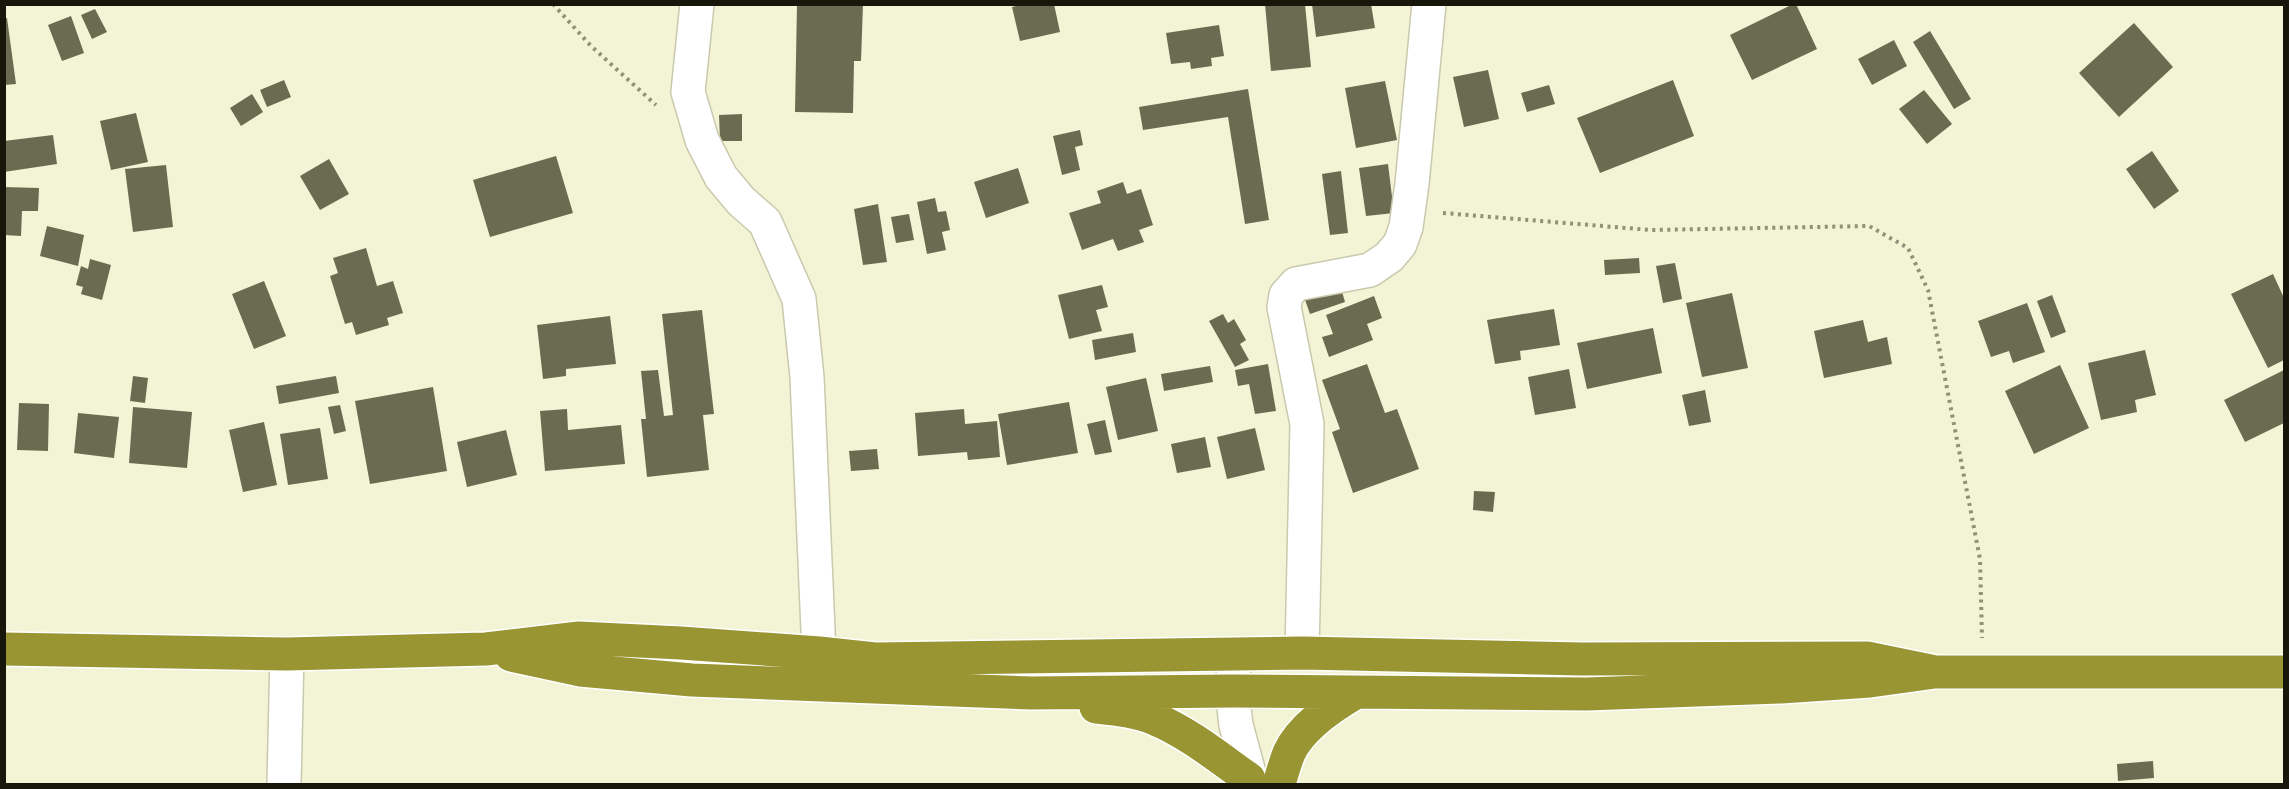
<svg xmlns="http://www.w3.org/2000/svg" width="2289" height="789" font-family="Signika,sans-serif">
<rect width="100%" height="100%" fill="#f3f3d6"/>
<!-- building -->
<path fill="#6b6b51" d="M797,4h66l-2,57h-7l-1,52 -58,-1z
M1024,4h30l6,28 -40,9 -8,-34z
M1265,4h40l6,63 -40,4z
M1312,4h59l4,24 -59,9z
M1793,4h3l21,45 -65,31 -22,-45z
M95,9l12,23 -15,7 -11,-24z
M71,16l13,37 -22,8 -14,-36z
M4,18h3l9,66 -12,1z
M2134,23l39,44 -54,50 -40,-44z
M1219,25l5,31 -13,2 1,8 -21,3 -1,-7 -19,2 -5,-31z
M1930,31l41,68 -17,10 -41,-67z
M1894,40l13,26 -35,19 -14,-26z
M1488,70l11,49 -35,8 -11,-50z
M284,80l7,17 -24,10 -7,-17z
M1673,80l21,56 -94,37 -23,-55z
M1385,81l12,59 -41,8 -11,-60z
M1549,85l6,19 -28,8 -6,-19z
M1248,89l21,131 -24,4 -17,-107 -85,13 -4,-23z
M1924,90l28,34 -25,20 -28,-35z
M252,94l11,18 -22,14 -11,-18z
M136,113l12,49 -37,8 -11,-49z
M742,114v27h-22l-1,-26z
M1080,130l3,15 -8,2 5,23 -18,5 -9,-39z
M53,135l4,29 -53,8v-31z
M2152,151l27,40 -25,18 -28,-40z
M556,156l17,57 -83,24 -17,-57z
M329,159l20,35 -29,16 -20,-34z
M1388,164l6,49 -28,3 -7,-48z
M166,165l7,62 -40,5 -8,-63z
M1018,168l11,35 -43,15 -12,-36z
M1341,171l7,62 -18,2 -8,-61z
M1123,182l4,12 14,-5 12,36 -14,5 5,12 -26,9 -5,-12 -31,11 -13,-37 32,-10 -4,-12z
M4,187l35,1 -1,23h-16l-1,25 -17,-1z
M935,198l3,14 8,-1 4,19 -8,2 4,18 -19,4 -10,-52z
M878,204l9,58 -24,3 -9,-56z
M909,214l5,26 -18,3 -5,-26z
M47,226l37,9 -6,31 -38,-10z
M366,248l11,38 16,-5 10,32 -16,5 2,7 -33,10 -4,-13 -7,2 -15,-48 8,-3 -5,-15z
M1639,258l1,15 -35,2 -1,-15z
M90,259l21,6 -9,35 -21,-6 2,-7 -7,-2 5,-19 7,3z
M1675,263l7,36 -19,4 -7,-37z
M2273,274l11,24v62l-16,8 -37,-74z
M264,281l22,55 -32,13 -22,-55z
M1102,285l6,22 -12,3 6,21 -33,8 -11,-44z
M1341,288l4,14 -35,12 -5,-14z
M1732,293l16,75 -46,9 -16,-74z
M2052,295l14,37 -15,6 -14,-37z
M1374,296l8,22 -15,6 6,16 -44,17 -7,-20 11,-3 -7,-19z
M2027,303l18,49 -32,11 -4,-12 -18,6 -13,-36z
M1554,309l6,36 -40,6 1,9 -26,4 -8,-44z
M702,310l12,104 -11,1 6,55 -62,7 -6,-58h5l-5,-48 17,-1 6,46 9,-1 -11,-101z
M1223,314l5,9 6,-4 12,21 -6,4 9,16 -14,7 -26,-46z
M610,316l6,48 -50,5v7l-23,3 -6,-54z
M1863,320l5,22 19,-5 5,27 -68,14 -10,-47z
M1653,328l9,45 -75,16 -10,-46z
M1133,333l3,19 -41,8 -3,-20z
M2145,350l11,45 -21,5 2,12 -36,8 -13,-57z
M1268,364l8,47 -21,3 -6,-30 -11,2 -3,-16z
M1367,364l18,49 12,-4 22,60 -66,24 -21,-61 8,-3 -18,-49z
M2060,365l29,63 -55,26 -29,-63z
M1210,366l3,16 -49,9 -3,-17z
M1569,369l7,39 -41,7 -7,-38z
M2284,370v53l-39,19 -21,-42z
M133,376l15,2 -3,25 -15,-2z
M336,376l3,17 -60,11 -3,-18z
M1146,378l12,53 -40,9 -12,-53z
M433,387l14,84 -77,13 -15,-83z
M1705,390l6,32 -22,4 -7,-31z
M1069,402l9,51 -71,12 -9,-51z
M19,403l30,1 -1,47 -31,-1z
M340,405l6,26 -12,3 -6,-27z
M133,407l59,5 -5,56 -58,-5z
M567,409l1,21 53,-5 4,39 -80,7 -5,-60z
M964,409l1,15 32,-3 3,36 -32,3 -1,-8 -49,4 -3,-43z
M78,413l41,4 -5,41 -40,-5z
M1105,420l7,32 -17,3 -8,-31z
M264,422l13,63 -34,7 -14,-62z
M320,428l8,51 -40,6 -8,-51z
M1255,428l10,42 -38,9 -10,-42z
M506,430l11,45 -50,12 -10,-45z
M1205,437l6,30 -34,6 -6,-29z
M877,449l2,20 -28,2 -2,-20z
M1474,491l21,1 -2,20 -20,-2z
M2153,761l1,17 -36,3 -1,-17z"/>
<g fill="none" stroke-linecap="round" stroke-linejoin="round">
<!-- minor casing -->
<g stroke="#c9c9ad" stroke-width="36">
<path id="minor" d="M697,4l-9,88 14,48 19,37 20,24 24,21 34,77 8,78 12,276
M1302,653l5,-229 -23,-117 2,-12 10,-11 74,-14 19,-13 11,-13 6,-17 6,-43 17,-180
M1235,654l-3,37 4,34 16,59
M284,784l3,-130"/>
</g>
<!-- highway casing -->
<g stroke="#fff" stroke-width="36">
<path id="highway" d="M4,649l283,5 199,-5 93,-11 102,5 138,10 56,6 427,-6 280,6 285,-1 68,14
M511,655l69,15 112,10 340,13 200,-2 355,3 194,-7 89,-6 65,-9h349
M1096,707c19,2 41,4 59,12 34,14 64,39 94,60
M1279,784c3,-10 6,-21 10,-31 12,-26 42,-46 66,-60"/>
</g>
<!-- path -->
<path stroke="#90907b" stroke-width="4" stroke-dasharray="3 4.5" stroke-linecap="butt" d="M553,4l38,42 65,59
M1443,213l208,17 218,-4 39,22 20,42 52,269 2,79"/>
<!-- minor -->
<use href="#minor" stroke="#fff" stroke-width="33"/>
<!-- highway -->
<use href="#highway" stroke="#999533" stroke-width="33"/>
</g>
<!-- border -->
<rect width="2289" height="789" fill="none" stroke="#16160b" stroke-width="12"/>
</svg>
